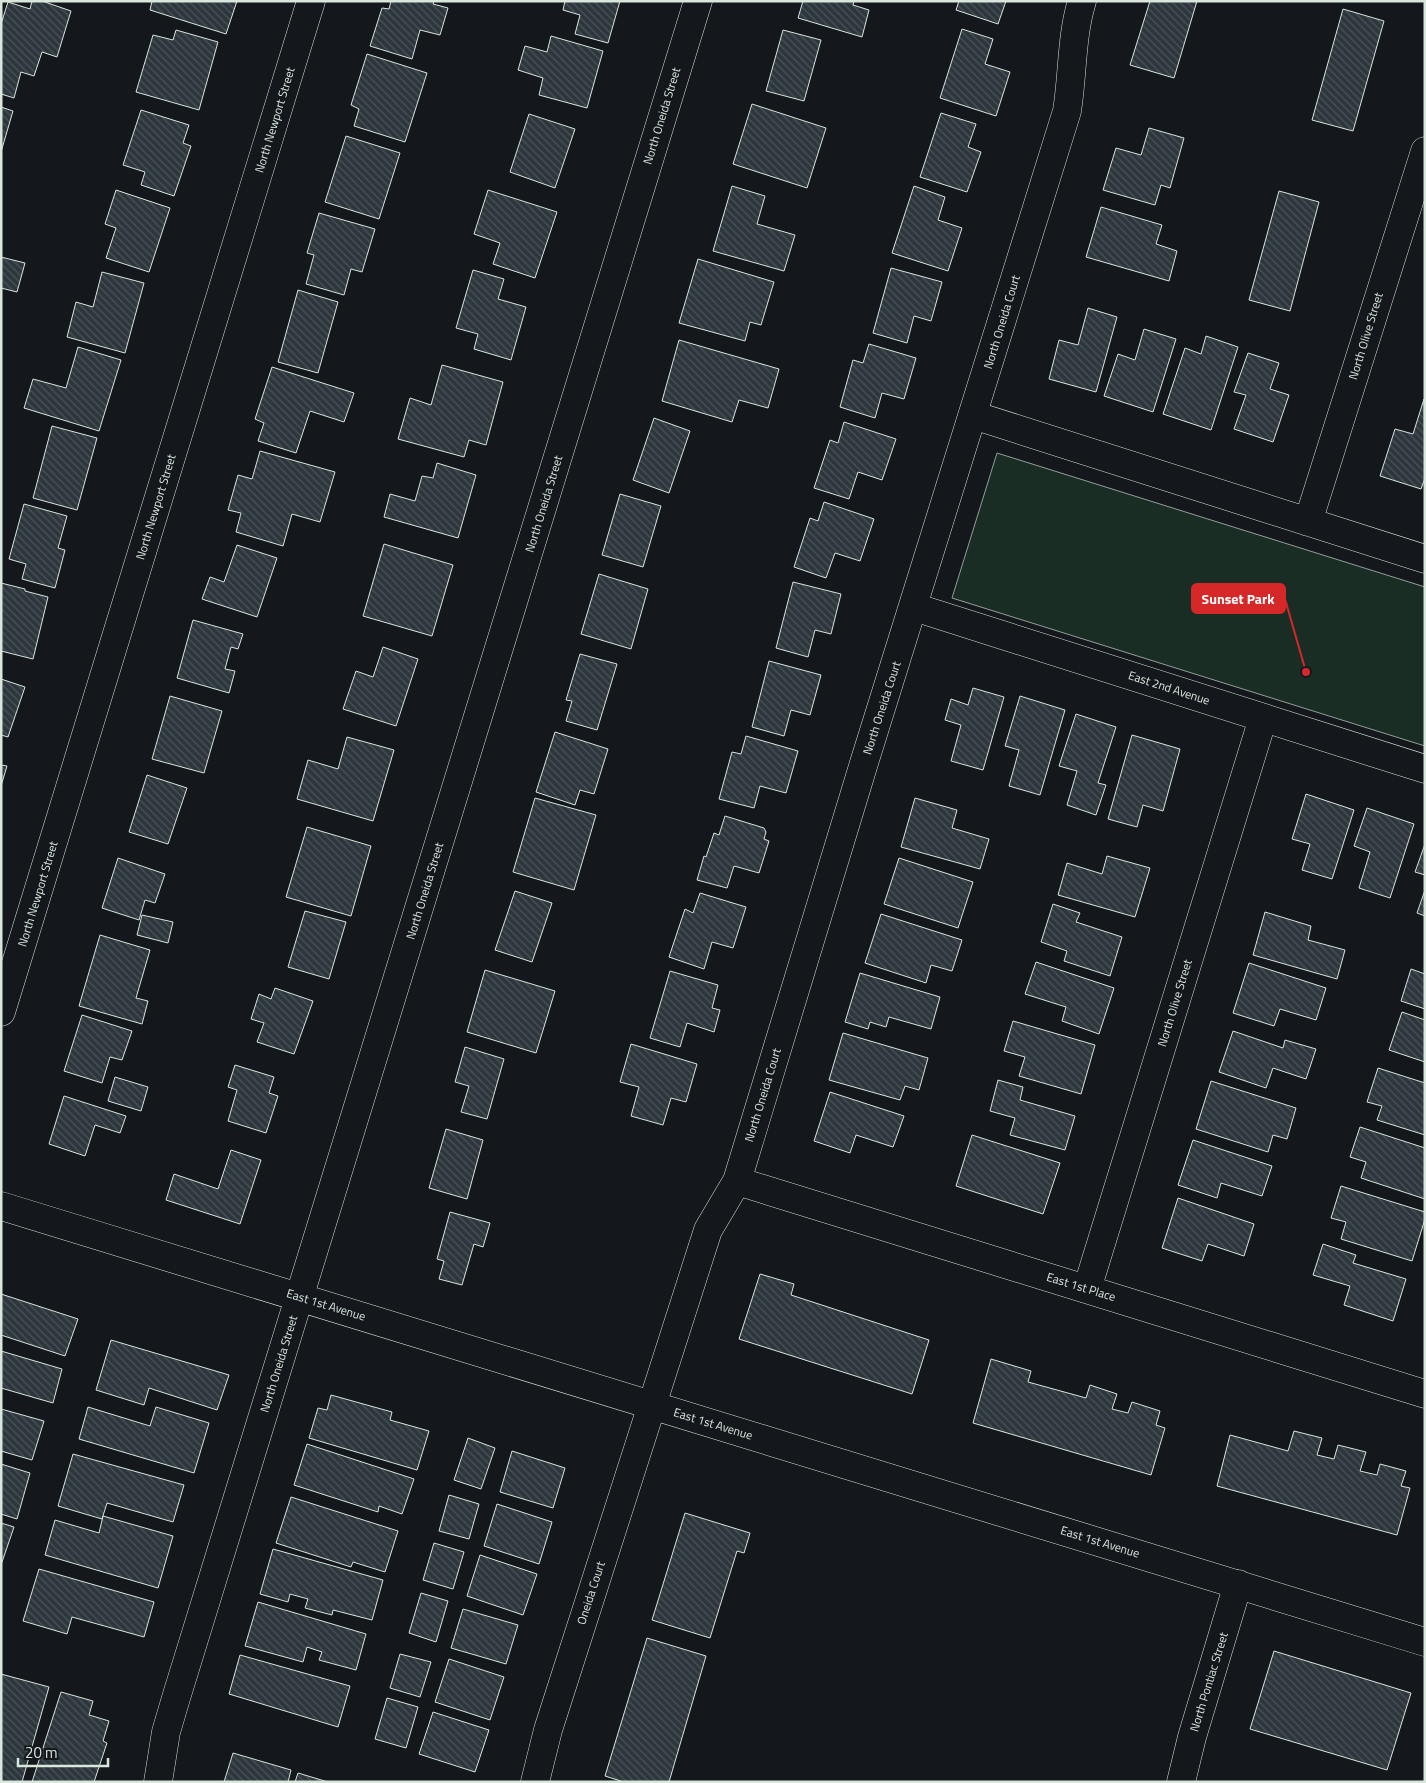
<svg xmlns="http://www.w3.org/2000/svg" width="1426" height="1783" font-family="'Titillium Web',sans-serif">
<defs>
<pattern id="building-back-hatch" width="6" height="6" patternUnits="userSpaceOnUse" patternTransform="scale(1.25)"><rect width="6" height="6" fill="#2c363c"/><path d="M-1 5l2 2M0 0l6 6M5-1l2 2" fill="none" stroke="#4a5358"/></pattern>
</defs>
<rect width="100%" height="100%" fill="#14181c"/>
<!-- park -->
<path fill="#1a2d24" stroke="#939e99" d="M997,453l428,134v159l-473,-148z"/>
<!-- building -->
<path fill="url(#building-back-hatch)" stroke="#d8e6dc" d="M32,1h10l29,10 -14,46 -15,-5 -8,24 -13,-4 -7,26 -13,-4v-70l7,-22 22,7z
M152,1h85l-11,33 -76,-24z
M391,1h43l-1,3 15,4 -8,27 -20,-5 -8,29 -42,-13 12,-38 7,1z
M565,1h55l-12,42 -33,-9 5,-19 -17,-5z
M803,1h51l-1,4 16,5 -7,27 -64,-19z
M959,1h47l-8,23 -42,-14z
M1150,1h47l-23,77 -44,-13z
M1343,9l41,12 -31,110 -41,-11z
M962,29l31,10 -8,25 25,8 -14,44 -56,-18z
M176,30l42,12 -19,68 -63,-18 17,-57 20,5z
M783,30l38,10 -17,61 -38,-10z
M551,36l52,15 -16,57 -48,-13 4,-17 -25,-8 7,-24 22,6z
M367,54l60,19 -22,69 -51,-16 5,-17 -8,-4z
M752,104l74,24 -19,60 -74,-24z
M1,107l12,4 -12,41z
M141,110l48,15 -6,18 8,3 -17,50 -33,-11 4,-13 -22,-7z
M941,113l35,11 -8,23 13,5 -14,40 -47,-15z
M529,114l46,15 -20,59 -45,-16z
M1149,128l35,10 -14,50 -9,-3 -6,20 -52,-15 13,-42 25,7z
M346,136l54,17 -21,66 -54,-17z
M732,186l33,10 -8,28 38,11 -11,36 -71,-20z
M914,186l31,11 -7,23 24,8 -14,43 -56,-18z
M116,190l54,18 -21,64 -43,-14 10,-30 -11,-4z
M488,190l69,22 -22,66 -42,-14 7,-21 -26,-9z
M1279,191l40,11 -29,109 -41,-11z
M1101,207l61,18 -6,19 21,7 -8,30 -83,-24z
M319,213l56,16 -13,43 -11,-3 -7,26 -38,-11 8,-29 -7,-2z
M1,257l24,6 -8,29 -16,-4z
M698,259l76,23 -13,43 -11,-3 -5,19 -66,-18z
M891,268l51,14 -11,39 -17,-5 -7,27 -34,-10z
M473,270l31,9 -6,20 28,8 -15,53 -37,-11 4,-15 -22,-6z
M102,272l42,11 -19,70 -58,-16 9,-35 17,5z
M298,290l40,12 -20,71 -40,-11z
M1088,308l29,9 -21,75 -47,-13 10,-39 19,5z
M1144,329l32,10 -23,73 -49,-16 14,-42 17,6z
M1206,336l32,11 -27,83 -48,-16 22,-66 16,6z
M679,340l100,29 -11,39 -29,-8 -7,22 -70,-21z
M869,344l47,14 -12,41 -22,-6 -7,25 -35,-11 13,-47 10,3z
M78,347l43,13 -22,71 -75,-23 9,-29 33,9z
M1248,353l31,10 -9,26 19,6 -16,47 -39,-13 12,-34 -12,-3z
M442,365l61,17 -17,63 -17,-5 -5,17 -66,-18 12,-41 21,7z
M272,367l82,26 -10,29 -34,-11 -14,42 -38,-12 6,-18 -9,-4z
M1424,399l1,79 -4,11 -41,-13 15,-47 18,5z
M654,418l36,13 -21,62 -36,-13z
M844,422l52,17 -14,41 -24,-8 -9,27 -35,-11 16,-48 8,3z
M52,426l45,12 -20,72 -44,-12z
M260,451l75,21 -15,50 -28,-8 -9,32 -47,-14 5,-19 -13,-3 10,-35 14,4z
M437,463l39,12 -18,63 -74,-21 6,-23 25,7 7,-25 11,2z
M620,494l41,12 -18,61 -41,-12z
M824,502l50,17 -14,42 -25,-8 -9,25 -32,-11 16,-49 8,3z
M24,504l43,12 -9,32 7,2 -10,38 -33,-9 4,-15 -17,-5z
M384,544l69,21 -21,71 -69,-20z
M237,545l40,13 -20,59 -55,-18 8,-22 14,5z
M599,574l49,15 -17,60 -50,-15z
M793,582l48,12 -10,40 -16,-4 -7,27 -32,-9z
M1,583l24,6v2l23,6 -15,62 -32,-8z
M193,620l50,14 -5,15 -7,-2 -6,22 10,2 -6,22 -52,-15z
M383,647l35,12 -22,67 -53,-17 13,-38 17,6z
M580,654l37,10 -20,66 -31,-9 6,-20 -6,-1z
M769,661l52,14 -11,40 -19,-5 -7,26 -32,-9z
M1,679l24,8 -17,50 -7,-2z
M973,688l31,9 -21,73 -32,-9 10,-36 -16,-5 6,-21 17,6z
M170,696l52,15 -18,62 -52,-14z
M1020,696l45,14 -25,85 -31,-9 10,-36 -14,-4z
M1076,714l40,13 -18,56 8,2 -10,30 -29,-10 10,-34 -18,-5z
M555,732l53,17 -14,45 -14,-4 -5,15 -39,-13z
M1132,735l48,14 -17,62 -20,-6 -6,22 -29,-8z
M746,736l52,15 -12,42 -26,-7 -6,22 -35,-9 13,-47 9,2z
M347,737l47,13 -21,71 -76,-22 11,-39 30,9z
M1,765l6,1 -6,20z
M147,775l40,13 -19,56 -39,-12z
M1306,794l48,16 -22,69 -30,-9 8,-26 -18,-5z
M535,798l61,17 -22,75 -61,-18z
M915,798l42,12 -5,18 37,11 -9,30 -79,-22z
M1367,808l47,16 -24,74 -31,-10 11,-36 -16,-6z
M725,816l39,12 2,4 -2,7 5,2 -10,32 -25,-7 -7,22 -30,-8 7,-24 2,1 8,-24 5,2z
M307,827l64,19 -20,70 -65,-19z
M1425,844v31l-10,-3z
M1107,856l43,12 -15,49 -77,-22 9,-32 35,11z
M118,858l47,16 -10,29 -10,-3 -6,20 -37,-12z
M899,858l74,24 -15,46 -74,-24z
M1425,890v26l-8,-3z
M515,891l37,12 -20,59 -37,-12z
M700,893l46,14 -13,41 -21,-6 -8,27 -35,-12 16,-48 8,4z
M1053,904l27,9 -4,9 46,15 -12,39 -46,-15 3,-10 -26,-9z
M305,911l41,11 -17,57 -41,-12z
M1265,912l46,14 -3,14 37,10 -8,29 -84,-24z
M881,914l81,26 -10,31 -21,-6 -5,18 -61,-20z
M142,915l31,7 -5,21 -31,-8z
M100,935l50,15 -14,48 12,3 -6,23 -63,-18z
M1036,962l78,26 -15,46 -37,-13 4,-14 -41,-13z
M1249,963l77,25 -10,32 -36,-11 -6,17 -41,-13z
M1411,969l14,5v35l-24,-8z
M485,970l70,21 -19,62 -69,-21z
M670,971l48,14 -6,23 8,2 -6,22 -27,-9 -7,24 -30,-9z
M860,973l80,24 -9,32 -42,-12 -3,10 -16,-5 -2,7 -23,-7z
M275,988l38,13 -19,53 -37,-12 7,-19 -13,-4 8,-25 12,5z
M1402,1012l23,8v42l-36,-12z
M82,1015l50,16 -10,29 -12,-3 -8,26 -38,-12z
M1013,1021l82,24 -14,49 -62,-18 6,-19 -21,-6z
M1233,1031l50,17 2,-8 31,9 -10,30 -33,-11 -7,20 -47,-16z
M843,1033l85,25 -9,32 -14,-4 -5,14 -71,-20z
M631,1044l66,20 -11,38 -15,-4 -8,27 -32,-9 8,-29 -19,-5z
M465,1047l39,12 -17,60 -26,-7 8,-26 -14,-4z
M235,1065l39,12 -5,16 9,3 -12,37 -38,-12 9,-31 -9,-3z
M1378,1068l47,15v52l-48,-15 5,-14 -15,-4z
M115,1077l33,10 -7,24 -33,-10z
M998,1080l25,7 -3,13 55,16 -10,34 -55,-15 5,-17 -25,-7z
M1211,1081l85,27 -9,31 -14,-4 -5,17 -72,-23z
M830,1092l74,24 -11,31 -37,-12 -6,18 -36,-12z
M64,1096l62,20 -6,17 -25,-8 -10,31 -36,-12z
M1360,1127l65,21v51l-64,-21 5,-16 -16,-5z
M446,1129l37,11 -16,59 -38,-11z
M972,1135l88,28 -17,51 -87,-28z
M1193,1140l79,26 -10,30 -41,-13 -4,15 -39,-13z
M231,1150l30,10 -21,64 -74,-24 8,-26 44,15z
M1341,1186l84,26v7l-13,42 -71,-22 5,-17 -15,-4z
M1178,1198l76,26 -10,32 -36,-12 -6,17 -40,-13z
M450,1212l40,11 -7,24 -9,-3 -12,41 -23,-6 5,-18 -7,-2z
M1323,1244l33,11 -3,8 53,16 -13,42 -49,-16 6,-19 -37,-11z
M760,1274l34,10 -3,11 138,45 -17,54 -173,-55z
M1,1294l77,25 -13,37 -64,-21z
M111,1340l118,35 -12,35 -68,-22 -5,17 -48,-15z
M1,1351l61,18 -9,34 -52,-15z
M991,1359l40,12 -3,11 58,16 4,-13 27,9 -5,15 16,4 4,-11 28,9 -4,14 9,3 -14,47 -178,-52z
M331,1395l61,17 -2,8 39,11 -12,39 -108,-32 9,-30 9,2z
M88,1407l62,19 6,-19 53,16 -15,50 -115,-34z
M1,1409l43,12 -12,39 -31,-9z
M1294,1431l28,7 -5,17 17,4 4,-14 28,7 -6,19 17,4 3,-11 26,7 -5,15 9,2 -13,47 -180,-49 13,-51 58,16z
M468,1438l27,10 -14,41 -27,-9z
M307,1444l107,35 -12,35 -23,-8 -1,6 -84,-27z
M512,1451l53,17 -12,40 -53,-16z
M73,1454l111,31 -11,37 -66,-19 -5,16 -44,-13z
M1,1464l29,9 -13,46 -16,-5z
M449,1495l30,9 -10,35 -30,-8z
M291,1497l107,34 -13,41 -32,-10 -2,5 -75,-24z
M497,1504l55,18 -13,42 -55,-18z
M685,1513l65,20 -6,20 -7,-2 -27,87 -58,-18z
M103,1516l70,20 -15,52 -113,-33 10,-35 44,13z
M1,1523l13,4 -13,38z
M434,1543l30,9 -11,37 -30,-9z
M273,1549l110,31 -11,40 -39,-10 -1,5 -27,-7 3,-9 -18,-5 -2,8 -28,-8z
M480,1555l57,19 -14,41 -56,-19z
M39,1569l115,33 -10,35 -72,-20 -5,17 -44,-13z
M421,1593l27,8 -12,41 -27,-9z
M258,1602l108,32 -10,36 -37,-10 3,-8 -15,-5 -4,15 -58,-16z
M463,1609l55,16 -12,39 -55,-16z
M647,1638l59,18 -37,126h-45l-19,-6z
M1274,1651l137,42 -24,77 -137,-41z
M400,1654l31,8 -11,35 -30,-9z
M240,1655l110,31 -12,41 -109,-33z
M449,1659l55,18 -14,43 -55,-18z
M1,1674l48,13 -27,95h-21z
M61,1692l32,9 -4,14 20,6 -6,20 4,2 -13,39h-62z
M387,1698l31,9 -12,41 -31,-9z
M433,1712l56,18 -14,42 -56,-18z
M233,1753l58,17 -3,12h-64z
M298,1773l30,9h-33z"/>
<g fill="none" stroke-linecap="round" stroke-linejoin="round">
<!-- minor casing -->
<g stroke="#d8e6dc" stroke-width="29">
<path id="minor" d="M973,415l452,144
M1308,522l117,-371
M914,607l511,162
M1,1012l310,-1011
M737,1181l688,213
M1,1206l1424,436
M1087,1289l176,-571
M158,1782l8,-50 10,-34 522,-1697
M535,1782l13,-52 160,-500 29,-49 127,-418 203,-652c6,-37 4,-74 15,-110
M1181,1782l11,-45 46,-153"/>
</g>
<!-- minor -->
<use href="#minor" stroke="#14181c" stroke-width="28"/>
</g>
<g text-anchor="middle" stroke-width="4" stroke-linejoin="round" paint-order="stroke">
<!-- street labels -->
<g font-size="12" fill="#d8e6dc" stroke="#14181c">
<text transform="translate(662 116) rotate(-73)" y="4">North Oneida Street</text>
<text transform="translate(275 120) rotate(-73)" y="4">North Newport Street</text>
<text transform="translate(1002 322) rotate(-73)" y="4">North Oneida Court</text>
<text transform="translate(1366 336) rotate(-73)" y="4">North Olive Street</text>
<text transform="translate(544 504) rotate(-73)" y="4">North Oneida Street</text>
<text transform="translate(156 507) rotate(-73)" y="4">North Newport Street</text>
<text transform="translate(1169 688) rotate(18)" y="4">East 2nd Avenue</text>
<text transform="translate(882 708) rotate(-72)" y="4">North Oneida Court</text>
<text transform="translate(425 891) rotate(-73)" y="4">North Oneida Street</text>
<text transform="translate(38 894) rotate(-73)" y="4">North Newport Street</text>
<text transform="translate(1175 1003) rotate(-73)" y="4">North Olive Street</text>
<text transform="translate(763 1095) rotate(-73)" y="4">North Oneida Court</text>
<text transform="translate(1081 1287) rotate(17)" y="4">East 1st Place</text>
<text transform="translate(326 1305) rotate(17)" y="4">East 1st Avenue</text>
<text transform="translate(279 1364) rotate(-73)" y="4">North Oneida Street</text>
<text transform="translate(713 1424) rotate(17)" y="4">East 1st Avenue</text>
<text transform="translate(1100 1542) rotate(17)" y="4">East 1st Avenue</text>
<text transform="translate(591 1593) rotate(-72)" y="4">Oneida Court</text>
<text transform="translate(1209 1682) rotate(-73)" y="4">North Pontiac Street</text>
</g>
</g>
<!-- callouts -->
<path fill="none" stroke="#d62828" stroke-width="2" d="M1306 672L1285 599"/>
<circle fill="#d62828" stroke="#14181c" stroke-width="2" cx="1306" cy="672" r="5"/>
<rect fill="#d62828" stroke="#d62828" stroke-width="2" x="1192" y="584" width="93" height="29" rx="5"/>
<g font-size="14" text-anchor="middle" font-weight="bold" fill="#fff">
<text x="1238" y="604">Sunset Park</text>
</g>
<!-- border -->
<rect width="1426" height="1783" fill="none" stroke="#d8e6dc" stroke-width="5"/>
<!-- scale -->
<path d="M18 1758v8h90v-8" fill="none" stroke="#d8e6dc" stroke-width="2.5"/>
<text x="25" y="1758" font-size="15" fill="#d8e6dc" stroke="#14181c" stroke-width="4" paint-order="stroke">20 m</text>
</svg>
